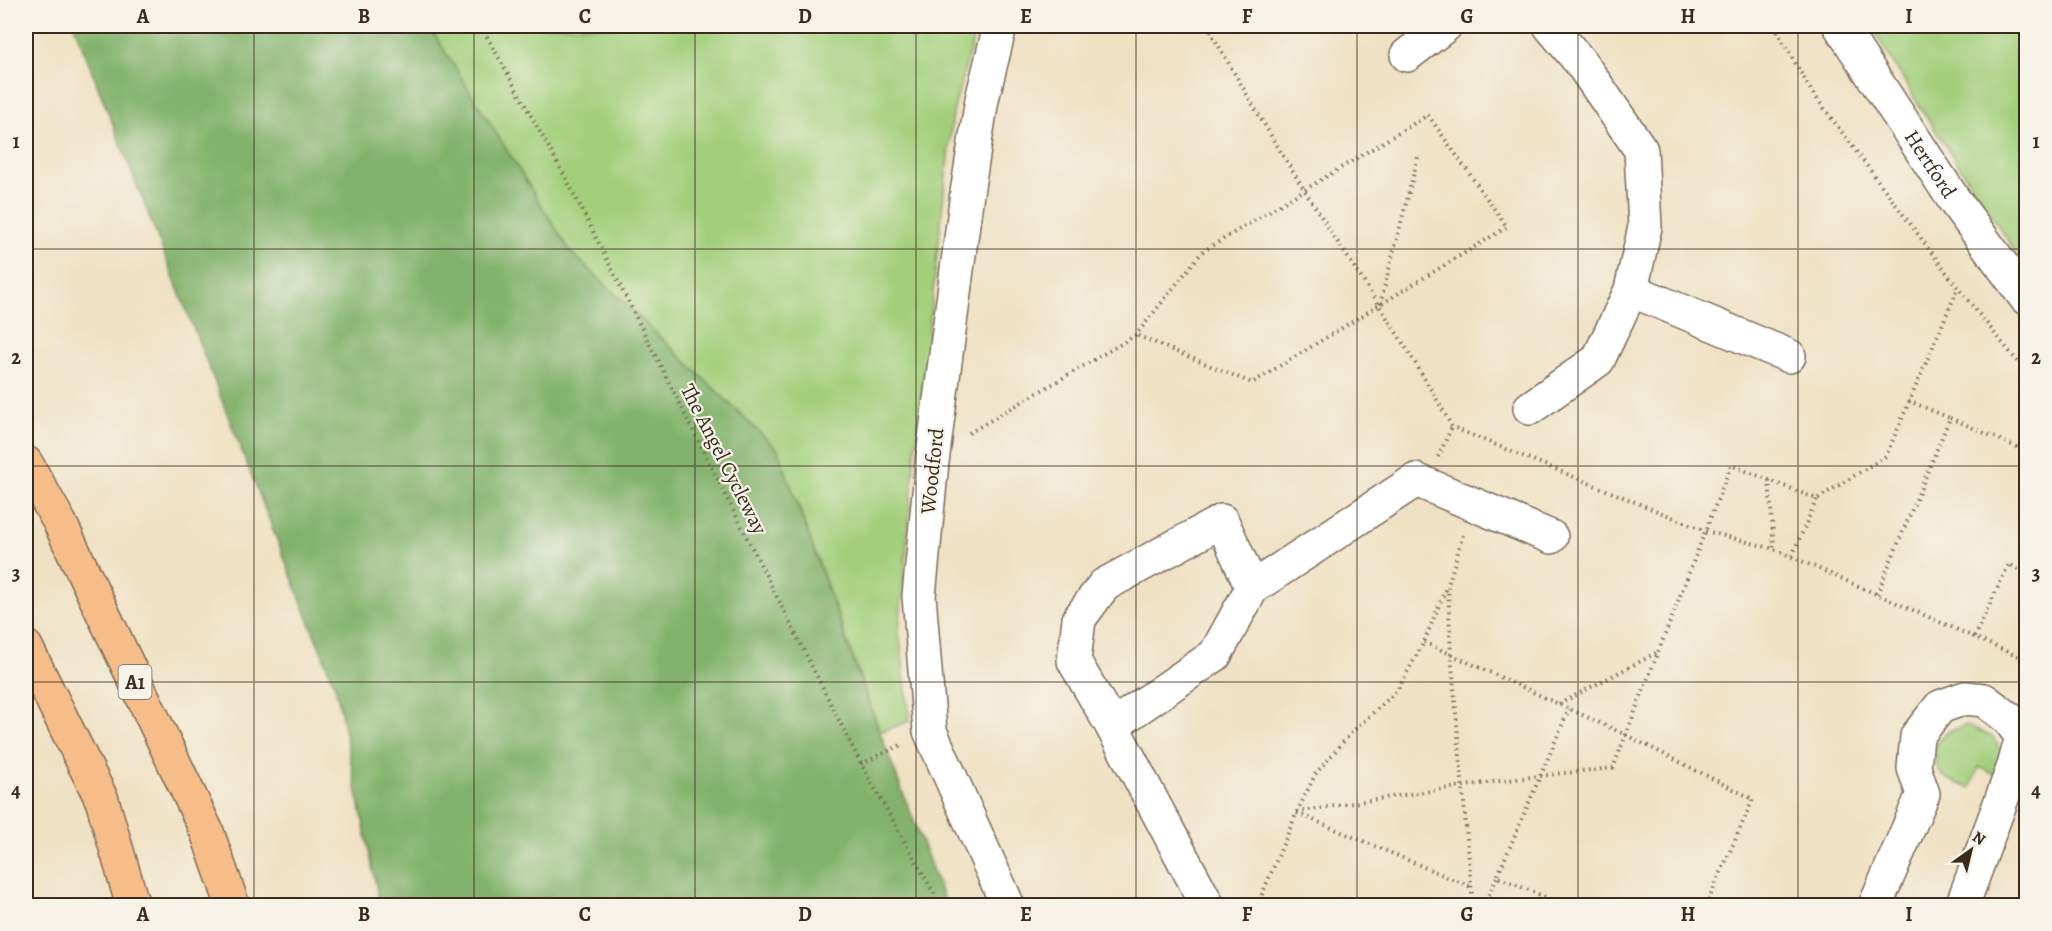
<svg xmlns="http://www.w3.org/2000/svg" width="2052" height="931" font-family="Alegreya,serif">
<rect width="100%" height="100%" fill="#f7f3e8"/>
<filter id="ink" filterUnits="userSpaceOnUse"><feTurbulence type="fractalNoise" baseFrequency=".0167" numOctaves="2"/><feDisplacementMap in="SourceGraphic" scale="12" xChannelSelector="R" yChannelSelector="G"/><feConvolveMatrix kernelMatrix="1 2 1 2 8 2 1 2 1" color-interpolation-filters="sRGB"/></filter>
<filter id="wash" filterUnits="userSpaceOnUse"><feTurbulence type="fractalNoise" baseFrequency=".008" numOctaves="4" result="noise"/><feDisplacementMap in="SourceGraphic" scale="24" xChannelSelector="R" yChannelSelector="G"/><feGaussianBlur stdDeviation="1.35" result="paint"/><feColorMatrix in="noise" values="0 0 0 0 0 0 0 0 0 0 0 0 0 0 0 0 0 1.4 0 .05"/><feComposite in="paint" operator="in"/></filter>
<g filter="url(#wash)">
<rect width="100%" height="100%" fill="#efe1c3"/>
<!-- green -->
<path fill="#a3cf7c" stroke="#6f7c4d" stroke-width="1.5" d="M429,26h548l-24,86 -39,351 -15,168 11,90 -30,11 -102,-282 -208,-199z
M1871,26h155v242l-107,-163z
M1967,725l26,12 10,18 -7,20 -17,-8 -9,21c-27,-10 -35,-11 -35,-42l14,-15z"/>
<!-- forest -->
<path fill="#82b26c" stroke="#5e6e45" stroke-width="1.5" d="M74,26h355l141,225 208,199 89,249 79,206h-566l-44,-216z"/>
</g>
<g filter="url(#ink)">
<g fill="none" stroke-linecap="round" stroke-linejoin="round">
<!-- minor casing -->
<g stroke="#7a6a58" stroke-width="36">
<g id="minor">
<path d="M1000,26l-18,73 -15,94 -35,269 -13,134 11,135 78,175"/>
<path id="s1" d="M1840,26l114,174 72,98"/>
<path d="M1407,55l38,-29"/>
<path d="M1631,290l158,66"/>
<path d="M1530,408l68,-48 33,-70 14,-63 -4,-77 -60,-87 -31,-37"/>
<path d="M1112,726l103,-71 37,-67 164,-108 135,57"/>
<path d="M1208,906l-96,-180 -38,-65 5,-42 25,-34 118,-64 30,67"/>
<path d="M1875,906l48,-112 -9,-26 3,-32 23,-29 25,-9 19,2 24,18 14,19 -8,29 -52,140"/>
</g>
</g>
<!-- highway casing -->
<g stroke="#7a6a58" stroke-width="36">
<path id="highway" d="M26,463l34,60 147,309 26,74
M26,647l76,153 31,106"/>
</g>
<!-- path -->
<path stroke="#7a6a58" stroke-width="4" stroke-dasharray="1.5 4.5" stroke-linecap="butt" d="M481,26l87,156 293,582 80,142
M1207,26c32,55 64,111 98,165 49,78 103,154 147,236l254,104 68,18 252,111
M1774,26l38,66 146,196 68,84
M1380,304l38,-147
M1950,418l76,33
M969,433l167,-98 66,-83 226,-137 79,112 -255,156 -116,-48
M1438,457l14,-30
M1769,480l5,68
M1463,535l-15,50 3,70 22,251
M1792,556l25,-57
M1877,594l73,-176 -41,-17
M2023,624l3,-1
M1974,637l35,-73 17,10
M1424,642l202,93 127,64 -47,107
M1559,704l99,-52
M861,764l40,-19
M1297,812c105,-17 210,-34 316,-44l118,-303 86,34 69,-43 72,-168
M1297,813l174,74
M1257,906l40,-94 19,-39 37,-42 44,-40 27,-49 22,-54
M1484,906l13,-29
M1567,906l-70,-29 72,-168"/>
<!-- minor -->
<use href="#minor" stroke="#fff" stroke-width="33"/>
<!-- highway -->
<use href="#highway" stroke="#f7bd88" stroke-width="33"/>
</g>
</g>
<!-- grid -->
<path fill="none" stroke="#3b2a1e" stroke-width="1.5" stroke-opacity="0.55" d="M254,26v880M474,26v880M695,26v880M916,26v880M1136,26v880M1357,26v880M1578,26v880M1798,26v880M26,249h2000M26,466h2000M26,682h2000"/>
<g text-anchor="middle" stroke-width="4.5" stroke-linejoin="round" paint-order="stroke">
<!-- shield labels -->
<rect fill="#f7f3e8" stroke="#73665b" stroke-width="1.5" x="118.5" y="665" width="33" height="34" rx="4.5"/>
<g font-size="20" font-weight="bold" fill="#3b2a1e">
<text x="135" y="689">A1</text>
</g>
<!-- street labels -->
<g font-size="21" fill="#3b2a1e" stroke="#f7f3e8">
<text dy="7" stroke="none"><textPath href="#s1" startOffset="165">Hertford</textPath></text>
<text transform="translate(724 459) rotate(63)" y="7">The Angel Cycleway</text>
<text transform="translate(932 471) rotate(-84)" y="7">Woodford</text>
</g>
</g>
<!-- margin -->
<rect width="2052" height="931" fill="none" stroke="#f7f3e8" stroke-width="66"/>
<!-- north arrow -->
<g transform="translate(1971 850) rotate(34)" stroke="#f7f3e8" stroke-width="4.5" paint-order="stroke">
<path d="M0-4.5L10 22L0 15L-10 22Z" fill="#3b2a1e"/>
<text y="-9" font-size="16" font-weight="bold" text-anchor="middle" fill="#3b2a1e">N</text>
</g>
<rect x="33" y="33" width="1986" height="865" fill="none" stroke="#3b2a1e" stroke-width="2"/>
<g font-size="20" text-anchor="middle" font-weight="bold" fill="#3b2a1e">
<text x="143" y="23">A</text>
<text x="364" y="23">B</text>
<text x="585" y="23">C</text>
<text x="805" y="23">D</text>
<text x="1026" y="23">E</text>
<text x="1247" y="23">F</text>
<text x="1467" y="23">G</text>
<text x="1688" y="23">H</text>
<text x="1909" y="23">I</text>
<text x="16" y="148">1</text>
<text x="2036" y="148">1</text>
<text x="16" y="364">2</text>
<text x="2036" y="364">2</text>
<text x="16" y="580">3</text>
<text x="2036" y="580">3</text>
<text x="16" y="797">4</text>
<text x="2036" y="797">4</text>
<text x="143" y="921">A</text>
<text x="364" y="921">B</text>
<text x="585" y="921">C</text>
<text x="805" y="921">D</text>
<text x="1026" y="921">E</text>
<text x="1247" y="921">F</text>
<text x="1467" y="921">G</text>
<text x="1688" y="921">H</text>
<text x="1909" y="921">I</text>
</g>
</svg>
